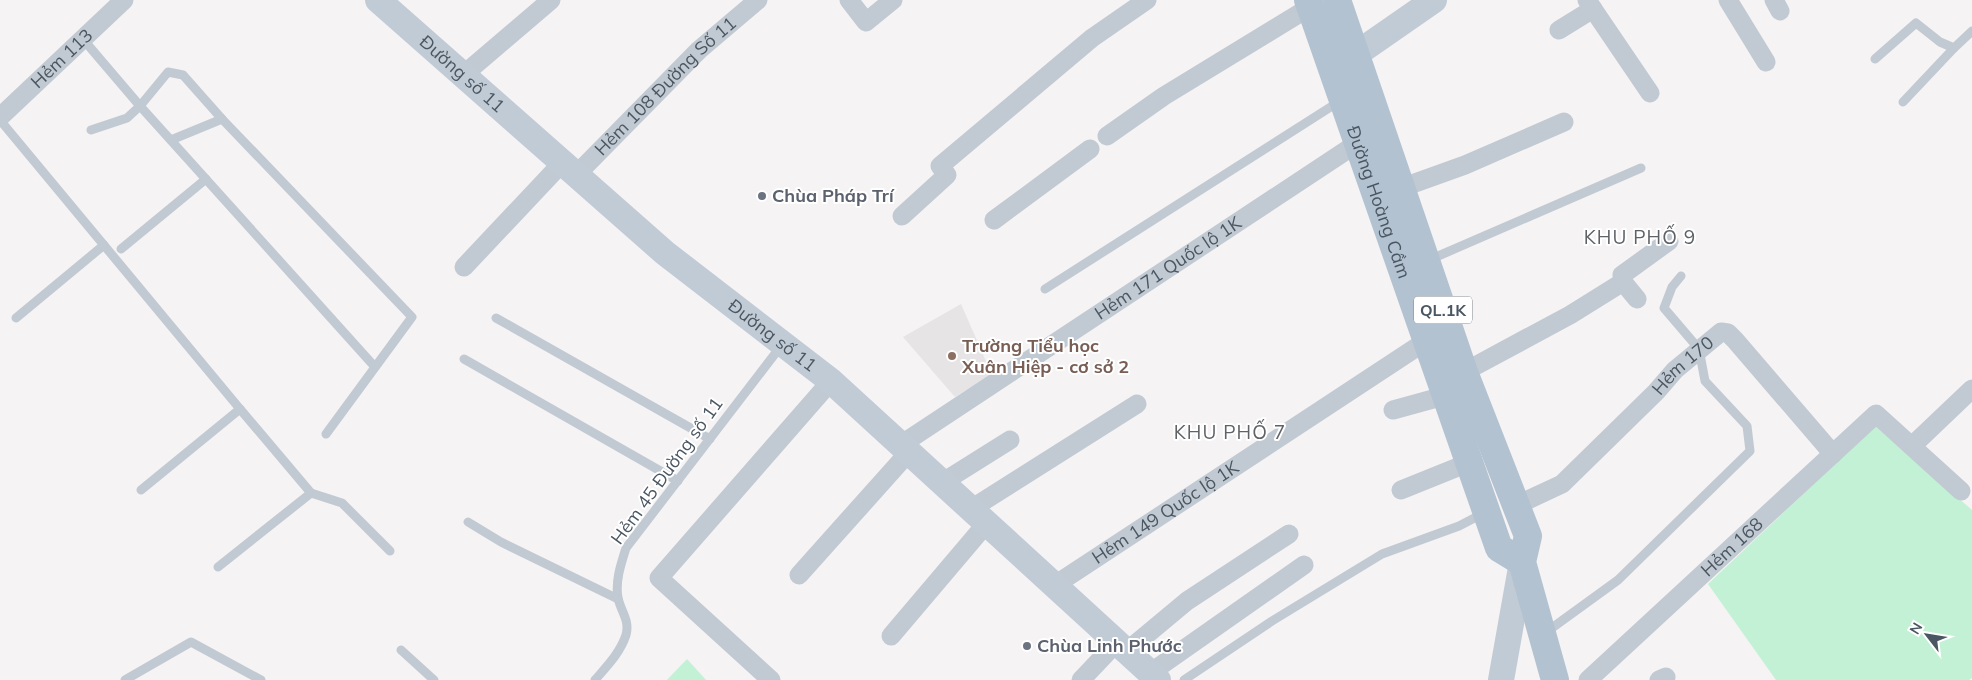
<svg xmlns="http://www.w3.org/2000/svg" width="1972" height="680" font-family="Mulish,sans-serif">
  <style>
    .education { fill: #e6e4e5 }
    .green { fill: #c3f1d5 }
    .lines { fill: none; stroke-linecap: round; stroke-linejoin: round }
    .lane { stroke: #c1cad2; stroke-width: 9 }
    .street { stroke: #c1cad2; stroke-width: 19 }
    .secondary { stroke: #c1cbd6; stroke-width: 26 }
    .primary { stroke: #b3c2d1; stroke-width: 28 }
    .worship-dot { fill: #6b7280; stroke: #fff; stroke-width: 2 }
    .education-dot { fill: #8d6e63; stroke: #fff; stroke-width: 2 }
    .labels { text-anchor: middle; stroke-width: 4; stroke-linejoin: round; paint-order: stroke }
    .shield { fill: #fff; stroke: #808990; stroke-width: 1 }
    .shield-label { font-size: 16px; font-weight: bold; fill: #4a5661 }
    .street-label { font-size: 18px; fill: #4a5661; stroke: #fff }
    .worship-label { font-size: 18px; font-weight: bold; fill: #5b616d; stroke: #fff; text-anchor: start }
    .education-label { font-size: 18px; font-weight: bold; fill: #785e54; stroke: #fff; text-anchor: start }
    .neighbourhood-label { font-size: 19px; letter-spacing: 1px; fill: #5f6368; stroke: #fff }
  </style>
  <rect width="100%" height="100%" fill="#f5f3f3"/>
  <!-- education -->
  <polygon class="education" points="961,304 992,375 955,397 903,337"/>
  <!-- green -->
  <g class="green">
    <polygon points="1875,426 1972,510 1972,678 1969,680 1776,680 1708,584"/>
    <polygon points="687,659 706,680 667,680"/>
  </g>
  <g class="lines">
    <!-- lane -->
    <g class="lane">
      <polyline points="82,38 140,106 168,72 183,75 222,119"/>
      <polyline points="1875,59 1916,23 1940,42 1954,48 1972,31"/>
      <polyline points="1903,102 1954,48"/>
      <polyline points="0,120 240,409 141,490"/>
      <polyline points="91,130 127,118 140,106 375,367"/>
      <polyline points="171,140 222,119 412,317 326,434"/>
      <polyline points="121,249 206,179"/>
      <polyline points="1429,260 1641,168"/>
      <polyline points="1045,289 1340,101"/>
      <polyline points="16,318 104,245"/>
      <polyline points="496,318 710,439"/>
      <polyline points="464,359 678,481"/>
      <polyline points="311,493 342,503 390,551"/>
      <polyline points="468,522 501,542 618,599"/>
      <polyline points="218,567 311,493 240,409"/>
      <polyline points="1545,633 1618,580 1750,451 1747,426 1705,381 1699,349 1664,308 1672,287 1681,276"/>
      <polyline points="401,650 434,680"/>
      <polyline points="125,680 191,642 261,680"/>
      <path d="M 595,680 C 607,666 620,653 626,635 C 630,620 621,612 618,598 C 615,581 621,564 626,548 L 781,346"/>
      <polyline points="1184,680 1272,621 1382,554 1459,526 1484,513"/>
    </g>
    <!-- street -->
    <g class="street">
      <polyline points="849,0 866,22 893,0"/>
      <polyline points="1728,0 1766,62"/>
      <polyline points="1774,0 1780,11"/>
      <polyline points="1593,9 1650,93"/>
      <polyline points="1559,30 1593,9 1587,0"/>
      <polyline points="462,76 551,0"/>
      <path id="s1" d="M 0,117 L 124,0"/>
      <polyline points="1107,136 1164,96 1310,7"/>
      <path id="s2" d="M 576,175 L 699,50 L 758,0"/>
      <polyline points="1401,188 1465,165 1564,122"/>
      <polyline points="902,216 947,175 940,166 1092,38 1147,0"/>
      <polyline points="994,220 1090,149"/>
      <polyline points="464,267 562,163"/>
      <polyline points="1623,282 1622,275 1669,241"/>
      <polyline points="1464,372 1570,315 1623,282 1637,299"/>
      <polyline points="1393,410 1444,396"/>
      <path id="s3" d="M 902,444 L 1359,142"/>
      <polyline points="1912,446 1972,389"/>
      <polyline points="943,482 1010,440"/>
      <polyline points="1401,490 1468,463"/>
      <path id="s4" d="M 1517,505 L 1562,484 L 1656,392 L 1675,370 L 1721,332 L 1728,333 L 1735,340 L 1833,454"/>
      <polyline points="971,509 1137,404"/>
      <polyline points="799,575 909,452"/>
      <path id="s5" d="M 1055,585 L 1426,341"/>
      <polyline points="891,636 986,524"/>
      <polyline points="1127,651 1187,601 1289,534"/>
      <polyline points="1150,673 1304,565"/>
      <polyline points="771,680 659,578 831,381"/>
      <polyline points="1081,680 1117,642"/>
      <path id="s6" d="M 1588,680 L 1876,414 L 1961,491"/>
      <polyline points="1659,680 1666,677"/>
    </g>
    <!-- secondary -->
    <g class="secondary">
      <path id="s7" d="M 378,0 L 665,253 L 831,381 L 1158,680"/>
      <polyline points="1339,66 1434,0"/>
      <polyline points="1501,680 1522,562"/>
    </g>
    <!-- primary -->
    <g class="primary">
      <path id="s8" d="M 1308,0 L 1499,548 L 1522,562"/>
      <polyline points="1337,0 1464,372 1528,536 1522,562 1555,680"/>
    </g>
  </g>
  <!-- markers -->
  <g class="worship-dot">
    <circle cx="762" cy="196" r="5"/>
    <circle cx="1027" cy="646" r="5"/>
  </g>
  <circle class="education-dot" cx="952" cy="356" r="5"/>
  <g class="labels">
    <!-- shield labels -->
    <rect class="shield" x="1414" y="296.5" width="58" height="27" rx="4"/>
    <g class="shield-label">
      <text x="1443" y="316">QL.1K</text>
    </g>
    <!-- street labels -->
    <g class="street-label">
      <text dy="6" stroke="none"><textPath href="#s1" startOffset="85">Hẻm 113</textPath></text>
      <text dy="6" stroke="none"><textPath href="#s7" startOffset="112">Đường số 11</textPath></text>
      <text dy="6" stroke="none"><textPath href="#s2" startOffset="126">Hẻm 108 Đường Số 11</textPath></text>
      <text dy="6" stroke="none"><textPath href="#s8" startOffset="214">Đường Hoàng Cầm</textPath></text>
      <text dy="6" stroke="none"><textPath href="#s3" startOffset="319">Hẻm 171 Quốc lộ 1K</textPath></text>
      <text dy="6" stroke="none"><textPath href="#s7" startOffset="518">Đường số 11</textPath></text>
      <text dy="6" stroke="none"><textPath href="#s4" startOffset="219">Hẻm 170</textPath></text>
      <text transform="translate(667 471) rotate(-54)" y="6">Hẻm 45 Đường số 11</text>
      <text dy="6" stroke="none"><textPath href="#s5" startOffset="132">Hẻm 149 Quốc lộ 1K</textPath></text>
      <text dy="6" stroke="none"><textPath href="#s6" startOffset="196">Hẻm 168</textPath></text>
    </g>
    <!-- worship labels -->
    <g class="worship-label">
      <text x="772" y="202">Chùa Pháp Trí</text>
      <text x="1037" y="652">Chùa Linh Phước</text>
    </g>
    <!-- education labels -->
    <g class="education-label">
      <text x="962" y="352">Trường Tiểu học<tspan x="962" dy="21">Xuân Hiệp - cơ sở 2</tspan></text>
    </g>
    <!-- neighbourhood labels -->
    <g class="neighbourhood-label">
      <text x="1640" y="244">KHU PHỐ 9</text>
      <text x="1230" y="439">KHU PHỐ 7</text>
    </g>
  </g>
  <!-- north arrow -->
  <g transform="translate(1927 635) rotate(301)" stroke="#ffffff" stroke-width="4" paint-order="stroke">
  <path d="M0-4L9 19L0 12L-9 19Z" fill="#4a5661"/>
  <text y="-8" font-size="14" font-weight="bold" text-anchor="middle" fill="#4a5661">N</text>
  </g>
</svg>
